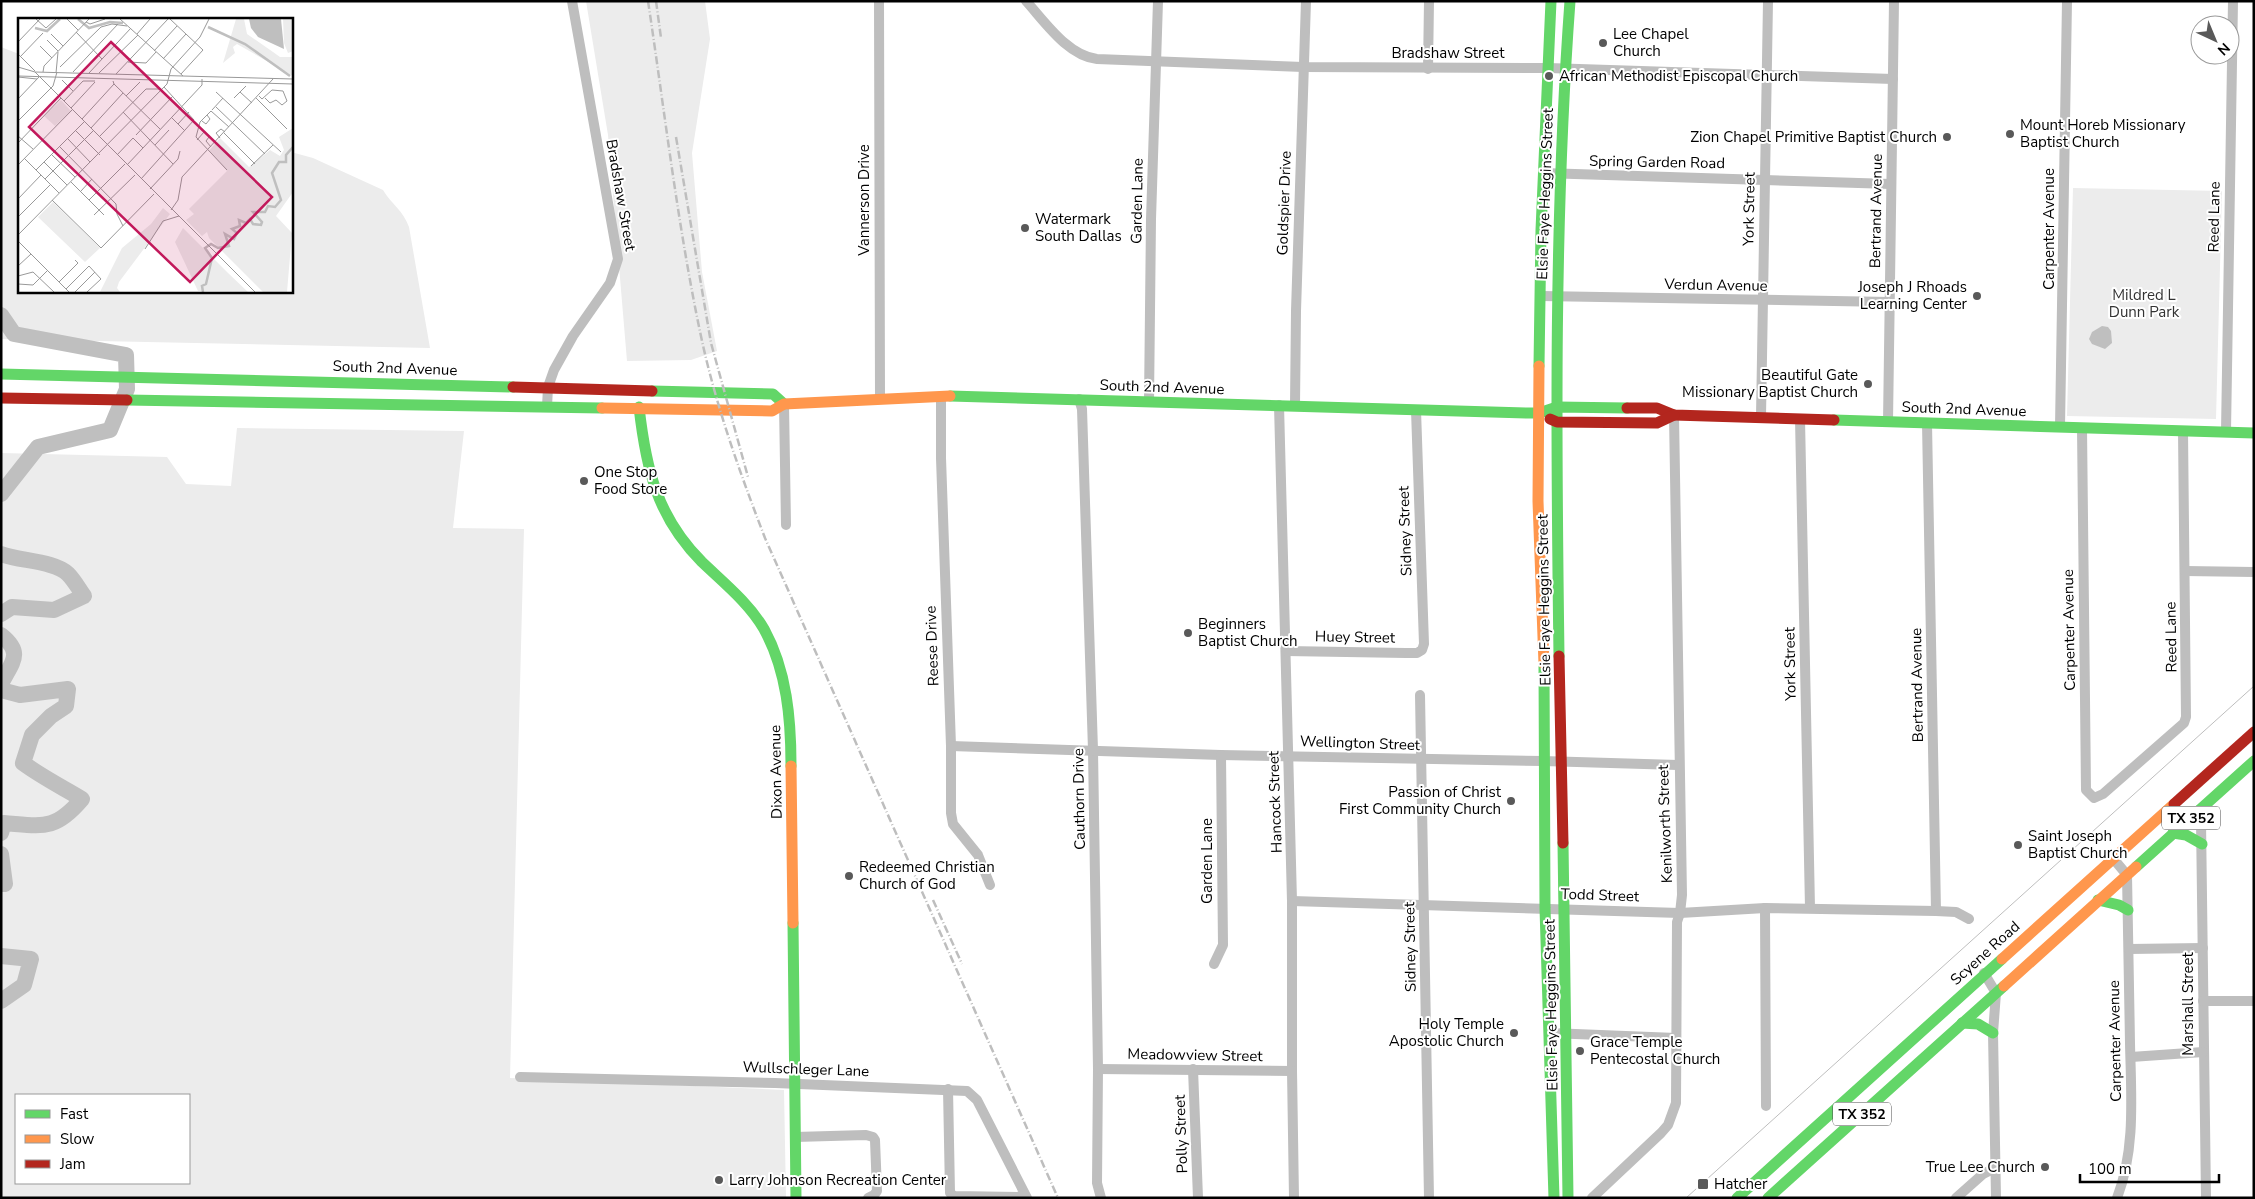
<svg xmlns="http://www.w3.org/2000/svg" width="2255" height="1199" font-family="'Nunito Sans',sans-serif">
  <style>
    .green { fill: #ececec; fill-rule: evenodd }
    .water { fill: #bfbfbf }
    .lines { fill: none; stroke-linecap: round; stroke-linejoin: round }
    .river { stroke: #bfbfbf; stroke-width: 16 }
    .street { stroke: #bebebe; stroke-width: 10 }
    .fast { stroke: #63d668; stroke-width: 11 }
    .slow { stroke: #ff974d; stroke-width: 11 }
    .jam { stroke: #b3261e; stroke-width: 11 }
    .tram { stroke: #bebebe; stroke-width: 1 }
    .rail { stroke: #bebebe; stroke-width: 2.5; stroke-dasharray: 8 2.5 1 2.5; stroke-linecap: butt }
    .poi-dot { fill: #595959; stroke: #fff; stroke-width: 2 }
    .labels { text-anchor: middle; stroke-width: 4; stroke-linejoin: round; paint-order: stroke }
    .shield { fill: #fff; stroke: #4c4c4c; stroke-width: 1 }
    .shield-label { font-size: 14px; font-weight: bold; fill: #000 }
    .poi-label { font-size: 15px; fill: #000; stroke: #fff; text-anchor: start }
    .street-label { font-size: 15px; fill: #000; stroke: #fff }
    .park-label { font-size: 15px; fill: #333; stroke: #fff }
    .inset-river { fill: none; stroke: #bfbfbf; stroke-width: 2.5 }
    .inset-road { fill: none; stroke: #999; stroke-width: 1 }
    .view { fill: #c2185b; fill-opacity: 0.15; stroke: #c2185b; stroke-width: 2.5 }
    .inset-edge { fill: none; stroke: #000; stroke-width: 2.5 }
  </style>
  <rect width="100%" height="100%" fill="#fff"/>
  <!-- green -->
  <g class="green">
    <polygon points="586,1 705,1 710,39 692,153 702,272 717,351 691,360 627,361 608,135"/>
    <path d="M 1,47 L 19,54 L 19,291 L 291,291 L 291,152 L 313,158 L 383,190 C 392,205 403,210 409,227 L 430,348 L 1,339 Z"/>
    <polygon points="2073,188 2222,191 2216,419 2067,416"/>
    <path d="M 237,428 L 464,431 L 453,528 L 524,529 L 510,1078 L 784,1090 L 786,1198 L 1,1198 L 1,453 L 167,457 L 186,484 L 231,486 ZM 16,1095 L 189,1095 L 189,1183 L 16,1183 Z"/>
  </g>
  <!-- water -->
  <polygon class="water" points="2102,326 2108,327 2111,331 2112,343 2105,349 2092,344 2089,339 2092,332"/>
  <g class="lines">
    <!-- river -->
    <g class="river">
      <polyline points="1,315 14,334 126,355 127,389 110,430 38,447 1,494"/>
      <path d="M 1,554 C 19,561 55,561 68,574 C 74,580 79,589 84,596 L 54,610 L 12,607 L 1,614"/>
      <path d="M 1,635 C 24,653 12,662 1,684"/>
      <path d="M 1,690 L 20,695 L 68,689 L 66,706 L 51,716 L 32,735 L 23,763 C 42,777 62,787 82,799 C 55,831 43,826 4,823 L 1,833"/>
      <polyline points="1,854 5,884 1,884"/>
      <polyline points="1,956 31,959 24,985 1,1001"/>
    </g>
    <!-- street -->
    <g class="street">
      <polyline points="879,1 880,398"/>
      <path d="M 1026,1 C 1045,22 1068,56 1097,59 L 1303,67 L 1548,68 L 1893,79"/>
      <polyline points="1428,69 1429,1"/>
      <polyline points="1543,173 1891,184"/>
      <polyline points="1541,296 1890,302"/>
      <polyline points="941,396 941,458 951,746 951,813 953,824 978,855 990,885"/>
      <polyline points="1079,399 1082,409 1093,750 1098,1069 1097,1183 1101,1198"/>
      <polyline points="1149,402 1151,219 1158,1"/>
      <polyline points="784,404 786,525"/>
      <polyline points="1279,405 1292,901 1292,1071 1294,1198"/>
      <polyline points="1295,405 1296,311 1306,1"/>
      <polyline points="547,407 548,387 554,370 573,336 610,283 618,259 572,1"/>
      <polyline points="1761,417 1768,1"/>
      <polyline points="1800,419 1810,908"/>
      <polyline points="1888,422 1894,1"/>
      <polyline points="1927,423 1936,911 1956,912 1969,919"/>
      <polyline points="2060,427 2067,1"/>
      <polyline points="2082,428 2086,790 2094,798 2103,794 2184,723 2186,717 2183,431"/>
      <polyline points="2226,432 2233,1"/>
      <polyline points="2185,571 2254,572"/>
      <polyline points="1286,651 1406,653 1417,653 1422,650 1424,644 1416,410"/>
      <polyline points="1420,695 1429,1198"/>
      <polyline points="951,746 1221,755 1543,761 1678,765"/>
      <polyline points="2199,810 2201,821 2206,1198"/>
      <path d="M 2112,857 L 2127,875 C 2128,931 2129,987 2130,1043 C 2131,1094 2136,1149 2117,1198"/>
      <polyline points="1292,901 1680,913 1765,908 1936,911"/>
      <polyline points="1765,908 1766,1106"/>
      <polyline points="2129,949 2203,948"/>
      <polyline points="1214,964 1223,945 1221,755"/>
      <polyline points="1984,973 1996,993 1993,1033 1996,1198"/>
      <polyline points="2203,1001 2254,1001"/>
      <polyline points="1550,1033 1676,1038"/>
      <polyline points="2131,1057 2203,1052"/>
      <polyline points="1098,1069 1292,1071"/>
      <polyline points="1193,1069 1198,1198"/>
      <polyline points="520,1077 775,1083 967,1091 977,1100 1027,1198"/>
      <polyline points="948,1089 950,1193 954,1196 1026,1197"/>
      <polyline points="795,1137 866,1135 873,1137 875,1140 877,1191 874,1195 868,1198"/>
      <polyline points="1592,1198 1661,1133 1668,1125 1676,1103 1677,922 1680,913 1682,895 1674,415"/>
      <polyline points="1956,1198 1983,1174 1995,1168"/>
    </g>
    <!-- fast -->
    <g class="fast">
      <polyline points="1539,366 1541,230 1551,1"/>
      <polyline points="1,374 513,387"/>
      <polyline points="652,391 773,394 784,404"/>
      <polyline points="950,396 1528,413 1539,413 1557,407 1627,408"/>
      <polyline points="127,400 602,408"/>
      <path d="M 639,407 C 646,469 657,517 702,562 C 724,583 749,603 764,629 C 787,671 791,719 791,766"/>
      <polyline points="1834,420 2254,433"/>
      <path d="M 1559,656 C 1556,437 1554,219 1570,1"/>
      <polyline points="1544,664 1545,908 1554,1198"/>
      <polyline points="2173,833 2186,835 2202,844"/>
      <polyline points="1563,843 1568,1198"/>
      <polyline points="2136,867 2254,761"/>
      <polyline points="2098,900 2119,905 2128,910"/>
      <polyline points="793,923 796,1198"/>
      <polyline points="1962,1023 1978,1024 1993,1033"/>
      <polyline points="1737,1198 2002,959"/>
      <polyline points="1768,1198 2004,986"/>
    </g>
    <!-- slow -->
    <g class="slow">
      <polyline points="1539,366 1538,501 1544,664"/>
      <polyline points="602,408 772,411 784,404 950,396"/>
      <polyline points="791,766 793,923"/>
      <polyline points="2002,959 2174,804"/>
      <polyline points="2004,986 2136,867"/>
    </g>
    <!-- jam -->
    <g class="jam">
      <polyline points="513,387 652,391"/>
      <polyline points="1,398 127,400"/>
      <polyline points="1627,408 1657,408 1674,415 1834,420"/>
      <polyline points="1550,419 1557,422 1657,423 1674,415"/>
      <polyline points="1559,656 1563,843"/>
      <polyline points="2174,804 2254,732"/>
    </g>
    <!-- tram -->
    <polyline class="tram" points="1686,1198 2254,686"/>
    <!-- rail -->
    <g class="rail">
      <path d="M 648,1 C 665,114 678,229 702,341 C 717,409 740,473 765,538 L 1058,1198"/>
      <polyline points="656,1 661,38"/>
      <polyline points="676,137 711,343 748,477"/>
      <polyline points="933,900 962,964"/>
    </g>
  </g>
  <!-- markers -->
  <g class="poi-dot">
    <circle cx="1603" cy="43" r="5"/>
    <circle cx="1549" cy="76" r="5"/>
    <circle cx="2010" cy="134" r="5"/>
    <circle cx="1947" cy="137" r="5"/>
    <circle cx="1025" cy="228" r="5"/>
    <circle cx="1977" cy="296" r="5"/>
    <circle cx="1868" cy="384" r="5"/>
    <circle cx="584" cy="481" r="5"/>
    <circle cx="1188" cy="633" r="5"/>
    <circle cx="1511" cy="801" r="5"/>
    <circle cx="2018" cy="845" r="5"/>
    <circle cx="849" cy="876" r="5"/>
    <circle cx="1514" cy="1033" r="5"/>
    <circle cx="1580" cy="1051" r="5"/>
    <circle cx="2045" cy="1167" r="5"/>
    <circle cx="719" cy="1180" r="5"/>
    <rect x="1697" y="1178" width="12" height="12" rx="2.5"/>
  </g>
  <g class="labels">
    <!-- shield labels -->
    <g class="shield">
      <rect x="2162" y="806.5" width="58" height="23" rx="4"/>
      <rect x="1833" y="1102.5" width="58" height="23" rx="4"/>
    </g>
    <g class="shield-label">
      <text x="2191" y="823">TX 352</text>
      <text x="1862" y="1119">TX 352</text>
    </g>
    <!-- poi labels -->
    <g class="poi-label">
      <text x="1613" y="39">Lee Chapel<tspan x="1613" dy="17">Church</tspan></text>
      <text x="1559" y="81">African Methodist Episcopal Church</text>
      <text x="2020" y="130">Mount Horeb Missionary<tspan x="2020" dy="17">Baptist Church</tspan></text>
      <text x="1937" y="142" text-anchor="end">Zion Chapel Primitive Baptist Church</text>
      <text x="1035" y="224">Watermark<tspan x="1035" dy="17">South Dallas</tspan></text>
      <text x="1967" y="292" text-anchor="end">Joseph J Rhoads<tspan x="1967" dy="17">Learning Center</tspan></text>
      <text x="1858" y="380" text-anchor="end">Beautiful Gate<tspan x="1858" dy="17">Missionary Baptist Church</tspan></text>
      <text x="594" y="477">One Stop<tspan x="594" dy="17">Food Store</tspan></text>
      <text x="1198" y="629">Beginners<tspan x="1198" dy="17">Baptist Church</tspan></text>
      <text x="1501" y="797" text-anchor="end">Passion of Christ<tspan x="1501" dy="17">First Community Church</tspan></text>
      <text x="2028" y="841">Saint Joseph<tspan x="2028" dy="17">Baptist Church</tspan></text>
      <text x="859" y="872">Redeemed Christian<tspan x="859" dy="17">Church of God</tspan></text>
      <text x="1504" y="1029" text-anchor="end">Holy Temple<tspan x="1504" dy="17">Apostolic Church</tspan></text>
      <text x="1590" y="1047">Grace Temple<tspan x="1590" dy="17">Pentecostal Church</tspan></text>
      <text x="2035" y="1172" text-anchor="end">True Lee Church</text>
      <text x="729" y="1185">Larry Johnson Recreation Center</text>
      <text x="1714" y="1189">Hatcher</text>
    </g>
    <!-- street labels -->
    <g class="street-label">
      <text x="1448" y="58">Bradshaw Street</text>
      <text transform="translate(1657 162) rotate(1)" y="5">Spring Garden Road</text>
      <text transform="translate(1545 194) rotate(-88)" y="5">Elsie Faye Heggins Street</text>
      <text transform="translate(621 195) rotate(80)" y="5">Bradshaw Street</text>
      <text transform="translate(864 200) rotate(-90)" y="5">Vannerson Drive</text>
      <text transform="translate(1137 201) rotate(-89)" y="5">Garden Lane</text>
      <text transform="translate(1284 203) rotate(-88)" y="5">Goldspier Drive</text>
      <text transform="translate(1749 209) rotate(-89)" y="5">York Street</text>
      <text transform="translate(1876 211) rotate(-89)" y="5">Bertrand Avenue</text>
      <text transform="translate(2214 217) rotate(-89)" y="5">Reed Lane</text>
      <text transform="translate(2049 229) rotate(-90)" y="5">Carpenter Avenue</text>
      <text transform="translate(1716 285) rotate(1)" y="5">Verdun Avenue</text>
      <text transform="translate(395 368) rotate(2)" y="5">South 2nd Avenue</text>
      <text transform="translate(1162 387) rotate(2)" y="5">South 2nd Avenue</text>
      <text transform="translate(1964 409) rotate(2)" y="5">South 2nd Avenue</text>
      <text transform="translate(1405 531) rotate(-92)" y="5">Sidney Street</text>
      <text transform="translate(1544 600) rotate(-91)" y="5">Elsie Faye Heggins Street</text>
      <text transform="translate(2069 630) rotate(-91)" y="5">Carpenter Avenue</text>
      <text transform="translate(1355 637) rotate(1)" y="5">Huey Street</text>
      <text transform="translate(2171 637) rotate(-91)" y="5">Reed Lane</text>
      <text transform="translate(932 646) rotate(-92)" y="5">Reese Drive</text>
      <text transform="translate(1790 664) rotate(-91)" y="5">York Street</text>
      <text transform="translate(1917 685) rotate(-91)" y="5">Bertrand Avenue</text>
      <text transform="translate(1360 743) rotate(2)" y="5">Wellington Street</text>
      <text transform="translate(776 772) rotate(-91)" y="5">Dixon Avenue</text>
      <text transform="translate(1079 799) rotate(-91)" y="5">Cauthorn Drive</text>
      <text transform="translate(1275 802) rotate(-92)" y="5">Hancock Street</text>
      <text transform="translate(1665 824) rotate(-92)" y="5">Kenilworth Street</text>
      <text transform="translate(1207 861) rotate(-90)" y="5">Garden Lane</text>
      <text transform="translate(1600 895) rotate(2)" y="5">Todd Street</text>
      <text transform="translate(1410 947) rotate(-91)" y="5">Sidney Street</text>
      <text transform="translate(1985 953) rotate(-42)" y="5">Scyene Road</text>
      <text transform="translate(2188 1004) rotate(-90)" y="5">Marshall Street</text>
      <text transform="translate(1551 1005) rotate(-91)" y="5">Elsie Faye Heggins Street</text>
      <text transform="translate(2115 1041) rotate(-91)" y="5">Carpenter Avenue</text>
      <text transform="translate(1195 1055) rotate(1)" y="5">Meadowview Street</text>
      <text transform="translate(806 1069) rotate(2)" y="5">Wullschleger Lane</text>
      <text transform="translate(1181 1134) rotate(-92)" y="5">Polly Street</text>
    </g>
    <!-- park labels -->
    <g class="park-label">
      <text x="2144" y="300">Mildred L<tspan x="2144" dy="17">Dunn Park</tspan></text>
    </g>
  </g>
  <!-- overview -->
  <g transform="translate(18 18)">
    <rect width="275" height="275" fill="#fff"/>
    <path d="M 218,1 L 226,1 L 229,16 L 255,34 L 262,39 L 275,39 L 275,58 L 219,26 L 215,29 L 217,35 L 205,45 ZM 265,1 L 275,1 L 275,33 L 270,35 L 266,25 ZM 43,82 L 53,93 L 37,108 L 26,98 ZM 275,110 L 275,174 L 258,198 L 274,215 L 269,274 L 245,274 L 191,220 L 189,214 L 184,218 L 168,202 L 176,196 L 171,191 L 209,153 L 191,133 L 202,120 L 231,149 L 252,132 L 262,138 L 266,132 L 261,119 ZM 35,184 L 82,230 L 67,244 L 20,199 ZM 145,190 L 152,196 L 101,264 L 99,270 L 102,274 L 82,274 L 104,230 L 133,206 ZM 165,210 L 209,254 L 230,274 L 180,273 L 157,224 Z" fill="#ececec"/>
    <path d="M 231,1 L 263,1 L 266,31 L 240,19 L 233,10 Z" fill="#bfbfbf"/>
    <path class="inset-river" d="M 60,1 L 71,10 L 92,4 L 105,5M 190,9 L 227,26 L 272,58M 17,10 L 29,13 L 42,1M 185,274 L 184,268 L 188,266 L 194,240 L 187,230 L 193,226 L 200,230 L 211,228 L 207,216 L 216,221 L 219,215 L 214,211 L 222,208 L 221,202 L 228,205 L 232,201 L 235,206 L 243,207 L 244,204 L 235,194 L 247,194 L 250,188 L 257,189 L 263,182 L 254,155 L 261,144 L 268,144 L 268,137 L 275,129"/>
    <path class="inset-road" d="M 18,1 L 28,10 L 38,1M 49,1 L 60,12M 102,1 L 165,58M 152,1 L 185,32 L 163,56M 68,4 L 72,6 L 87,1M 58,14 L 84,41M 33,16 L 45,28M 119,16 L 132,1M 29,22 L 40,33M 0,24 L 22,1M 22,28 L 34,40M 136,33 L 159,8M 0,36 L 17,53M 2,39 L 25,15M 145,41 L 168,16M 110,44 L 128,45 L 138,34M 0,49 L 17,54 L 275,61M 42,49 L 83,9 L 94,6 L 109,8M 17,54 L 237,274M 25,54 L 26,48 L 71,1M 55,54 L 100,6M 38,55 L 40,34M 71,55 L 113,10M 81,55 L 120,17M 98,56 L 150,1M 0,58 L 275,66M 0,59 L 19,61M 44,62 L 55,73M 96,66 L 142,111M 198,74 L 263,134M 222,74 L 234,85M 108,78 L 122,64M 241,78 L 244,81 L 254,72 L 265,73 L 269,83 L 264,87 L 258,82 L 252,85 L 247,80M 216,80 L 228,68M 238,80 L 269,111M 0,81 L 21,59M 46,83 L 65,63 L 77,63M 198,89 L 247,136M 53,90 L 77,64M 194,92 L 205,80M 105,94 L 155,146M 153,99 L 167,113M 64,101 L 96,66 L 95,63M 0,103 L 35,68 L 39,54M 184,103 L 188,106 L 192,101 L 189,97M 160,106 L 171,94M 73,110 L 105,75M 58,113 L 82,137M 206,115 L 237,146M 118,117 L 155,78M 0,118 L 15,131M 81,119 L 128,71 L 143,71M 202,120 L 198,115 L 203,111 L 207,114M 50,121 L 72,144M 179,122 L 186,114 L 181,109M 0,125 L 43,80M 137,127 L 151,112M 42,129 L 98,186 L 99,196 L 105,208M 193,129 L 188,123 L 191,119 L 198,124M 34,137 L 57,159M 99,137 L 115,120 L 125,130M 6,140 L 41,175M 26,144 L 49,167M 0,147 L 54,92M 109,147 L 184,67 L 184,61M 233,148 L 255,127M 18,152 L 66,104M 209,152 L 178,119 L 182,104 L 193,93 L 211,109M 27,161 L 75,113M 123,161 L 176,102 L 146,69M 53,164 L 86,197M 132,171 L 160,141 L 162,133M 63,173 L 74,161M 0,181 L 23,157M 34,182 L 83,230 L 136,176M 71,182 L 107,146M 153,192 L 160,182 L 164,159 L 255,61M 76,197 L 117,157M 0,199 L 33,166M 0,217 L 149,66 L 153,51 L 182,19 L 191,1M 0,223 L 51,274M 127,231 L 145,203 L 161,198M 0,248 L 13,236M 0,258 L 15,254 L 36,274M 41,264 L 60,245 L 57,242M 0,266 L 15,267M 15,267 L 30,252M 48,271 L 71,248 L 83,261 L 69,274M 57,274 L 77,254"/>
    <path class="view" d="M 93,24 L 254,179 L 172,264 L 11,109 Z"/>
    <rect width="275" height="275" class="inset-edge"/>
  </g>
  <!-- border -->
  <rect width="2255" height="1199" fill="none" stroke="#000000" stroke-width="5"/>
  <!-- legend -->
  <rect x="15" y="1094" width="175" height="90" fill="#ffffff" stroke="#999999"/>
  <rect x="25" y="1110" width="25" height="8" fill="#63d668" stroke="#999999"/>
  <text x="60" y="1119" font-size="15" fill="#000000">Fast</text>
  <rect x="25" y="1135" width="25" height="8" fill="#ff974d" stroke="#999999"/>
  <text x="60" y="1144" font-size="15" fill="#000000">Slow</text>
  <rect x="25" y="1160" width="25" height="8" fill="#b3261e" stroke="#999999"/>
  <text x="60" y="1169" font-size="15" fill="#000000">Jam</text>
  <!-- north arrow -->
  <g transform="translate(2215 40) rotate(136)"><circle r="24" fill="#ffffff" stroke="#999999"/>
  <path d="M0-4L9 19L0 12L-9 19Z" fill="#595959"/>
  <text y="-8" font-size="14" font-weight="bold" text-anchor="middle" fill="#000000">N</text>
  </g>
  <!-- scale -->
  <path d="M2080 1174v8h139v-8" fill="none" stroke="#000000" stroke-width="2.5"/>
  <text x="2088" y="1174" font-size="15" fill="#000000" stroke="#ffffff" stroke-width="4" paint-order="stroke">100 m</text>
</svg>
